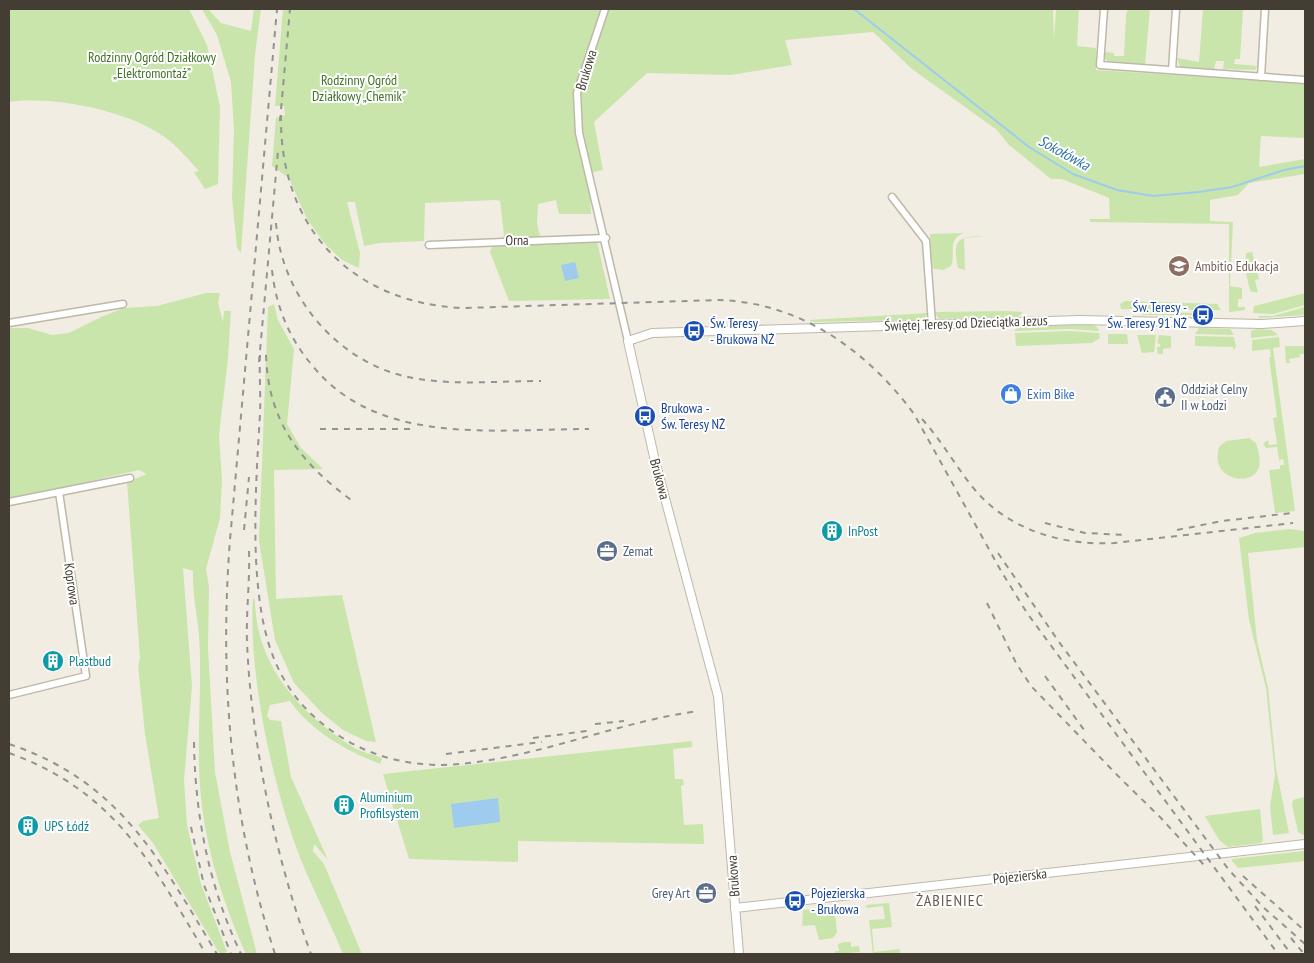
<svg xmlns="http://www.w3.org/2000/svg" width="1314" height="963" font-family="'PT Sans Narrow',sans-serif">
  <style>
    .green { fill: #c9e5ab }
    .water { fill: #9ecbee }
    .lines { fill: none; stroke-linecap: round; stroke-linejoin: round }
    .stream { stroke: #9ecbee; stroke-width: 2 }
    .minor-casing { stroke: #bfb8a9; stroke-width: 9 }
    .tertiary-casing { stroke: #bfb8a9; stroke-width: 10 }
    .minor { stroke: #fff; stroke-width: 6 }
    .tertiary { stroke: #fff; stroke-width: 8 }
    .rail { stroke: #939393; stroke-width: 2; stroke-dasharray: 6 6; stroke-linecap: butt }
    .labels { text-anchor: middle; stroke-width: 4; stroke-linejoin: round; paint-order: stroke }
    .park-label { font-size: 14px; fill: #427228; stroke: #fff }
    .street-label { font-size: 14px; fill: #433d33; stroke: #fff }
    .education-label { font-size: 14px; fill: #785e54; stroke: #fff; text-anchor: start }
    .transit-label { font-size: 14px; fill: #164399; stroke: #fff; text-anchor: start }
    .service-label { font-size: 14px; fill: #4e5e75; stroke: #fff; text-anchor: start }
    .shop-label { font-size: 14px; fill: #366cbe; stroke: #fff; text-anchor: start }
    .culture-label { font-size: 14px; fill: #0d838f; stroke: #fff; text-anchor: start }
    .water-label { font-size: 15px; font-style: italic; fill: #2f73ac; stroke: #fff }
    .quarter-label { font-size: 16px; letter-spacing: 1px; fill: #655b4b; stroke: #fff }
  </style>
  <rect width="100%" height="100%" fill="#f1ede3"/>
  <!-- green -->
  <g class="green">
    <path d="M 9,9 L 189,9 L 207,45 L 220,107 L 218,184 L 205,189 L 194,172 L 199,171 C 187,158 175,143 160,134 C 123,110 54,96 9,102 Z"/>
    <polygon points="202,9 208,9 221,23 251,31 254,9 261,9 255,55 241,253 237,248 232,198 234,130 231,82 217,35"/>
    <polygon points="283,9 1053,9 1054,40 1056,9 1079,9 1077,46 1096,48 1096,54 1053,51 1096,54 1096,70 1305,83 1305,138 1261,136 1259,167 1305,159 1305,174 1249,183 1238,195 1210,200 1210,221 1233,222 1230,286 1242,288 1242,299 1238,299 1238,307 1245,307 1245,310 1229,312 1229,224 1090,222 1090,219 1110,219 1109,198 1062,179 1051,179 1008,144 997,130 912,69 873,32 785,40 792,65 731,75 647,73 594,122 603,170 589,173 591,214 559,214 556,200 538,204 537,224 542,243 597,241 610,299 509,301 490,252 493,245 500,244 504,235 500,201 496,200 425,203 424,241 380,243 364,246 355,202 347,202 360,253 359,268 342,260 325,244 307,219 289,178 272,166 276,118 285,115 284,106 275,106"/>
    <polygon points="1128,9 1150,9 1145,64 1109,62 1105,59 1104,52 1114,53 1114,56 1124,56 1126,15"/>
    <polygon points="1203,9 1243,9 1240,59 1235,59 1234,64 1257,66 1255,70 1223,69 1224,61 1216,61 1214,69 1180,67 1177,58 1199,62"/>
    <path d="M 964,233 C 947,239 956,253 951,266 L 943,270 L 934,269 L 931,265 L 930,234 Z"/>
    <path d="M 989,236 L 964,238 L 965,270 L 958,268 C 951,235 961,237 989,236 Z"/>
    <polygon points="1252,252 1259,279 1255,280 1258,293 1250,291 1245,268 1246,253"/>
    <path d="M 206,293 L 220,293 L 218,303 L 223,322 L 224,311 L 231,311 L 228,358 L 219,435 L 222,480 L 220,518 L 206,569 L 209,587 L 208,648 L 215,772 L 230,852 L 257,954 L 246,954 C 219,894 200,831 199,764 C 198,721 202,678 199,635 C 197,613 192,593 193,571 L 183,568 L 192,686 L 184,780 L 187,825 L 201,884 L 227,952 L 220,954 L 153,843 L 138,825 L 143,821 L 159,818 L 145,734 L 138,666 L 140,658 L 127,482 L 147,474 L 139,470 L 9,500 L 9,328 L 28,328 L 52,335 L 69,333 L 101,317 L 124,308 L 157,306 Z"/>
    <polygon points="1305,293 1305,305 1273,314 1253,313 1254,306"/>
    <polygon points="1125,301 1217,304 1221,310 1121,309 1120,304"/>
    <polygon points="274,304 278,320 294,349 287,424 301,448 323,469 274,470 276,599 342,595 376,742 366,741 343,730 322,713 294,683 275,640 259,541 268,307"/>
    <polygon points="1305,307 1305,315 1259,318 1259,316 1273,316"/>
    <polygon points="1006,311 1023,312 1018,317 939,319 934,312"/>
    <polygon points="1142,311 1193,313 1193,315 1142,315"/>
    <polygon points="928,313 925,318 918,320 813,322 809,320"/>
    <polygon points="1092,324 1097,327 1099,331 1068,329 1014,331 1019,327"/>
    <polygon points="1199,328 1230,329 1234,335 1195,334"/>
    <polygon points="1257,329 1272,330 1278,335 1251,338 1251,331"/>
    <polygon points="1068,331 1099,333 1100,338 1092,343 1016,346 1015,333"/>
    <polygon points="1108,334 1127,334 1128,344 1108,344"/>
    <polygon points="1137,335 1156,335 1154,352 1142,353"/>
    <polygon points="1159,335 1171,336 1171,348 1163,349 1163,354 1158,354 1157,347 1160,347 1160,344 1157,343"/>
    <polygon points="1195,336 1234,337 1236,347 1233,350 1233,347 1195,346"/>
    <polygon points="1279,337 1280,347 1273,348 1295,511 1275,513 1269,470 1280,469 1280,465 1284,465 1283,459 1279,460 1277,447 1266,448 1263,444 1268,440 1269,445 1277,444 1273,418 1277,417 1269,357 1271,357 1270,349 1252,351 1252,340"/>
    <polygon points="1285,346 1305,346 1305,354 1300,354 1300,357 1289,359 1290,363 1286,363"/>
    <path d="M 1249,438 L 1256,443 C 1258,450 1261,460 1259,467 C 1253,488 1209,481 1219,447 L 1226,441 Z"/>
    <polygon points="1289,529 1305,531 1305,547 1248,553 1257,641 1268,687 1276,768 1289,833 1273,835 1270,806 1275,775 1266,688 1249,620 1239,538 1255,533"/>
    <path d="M 253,598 L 255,600 C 256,666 300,713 353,747 C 361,752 372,754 382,758 L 380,764 C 345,750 312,732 290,701 L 270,705 L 267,716 L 270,720 L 281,721 L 291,777 L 328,860 L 314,844 L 313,851 L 324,864 L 362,954 L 343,954 C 330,922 314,892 301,860 C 273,788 248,675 253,598 Z"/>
    <polygon points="692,741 692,747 673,749 675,779 683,779 684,785 681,786 684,825 703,824 704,844 518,841 518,862 409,859 383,774"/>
    <polygon points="1304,797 1305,802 1305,836 1298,832 1292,805 1293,800"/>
    <polygon points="1260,809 1263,841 1261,843 1228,847 1219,840 1205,816"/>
    <polygon points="1305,851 1305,861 1238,868 1232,861 1232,859"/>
    <polygon points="889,903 892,927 872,929 874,952 900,949 900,954 873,954 869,920 885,919 883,906 867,908 866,905"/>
    <polygon points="856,905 854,910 835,913 837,932 833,938 819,940 815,925 802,926 803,910"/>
    <polygon points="844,942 851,942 851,947 859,946 860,952 835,954 835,951 839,951 838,944"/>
  </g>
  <!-- water -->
  <g class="water">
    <polygon points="575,262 579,278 565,281 561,265"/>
    <polygon points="498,798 500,822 454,828 451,804"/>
  </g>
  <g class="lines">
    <!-- stream -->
    <polyline class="stream" points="854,9 1029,147 1073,174 1117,190 1153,196 1199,192 1232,187 1284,170 1305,166"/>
    <!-- minor casing -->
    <g class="minor-casing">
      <g id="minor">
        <polyline points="605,9 577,93 579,133 628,341"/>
        <polyline points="1104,9 1100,65 1305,80"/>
        <polyline points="1172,70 1176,9"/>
        <polyline points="1261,77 1265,9"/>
        <polyline points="892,197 926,241 932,324"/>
        <polyline points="429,245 606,238"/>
        <polyline points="9,323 123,304"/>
        <polyline points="9,502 130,478"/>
        <polyline points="9,695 86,676 59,492"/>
      </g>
    </g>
    <!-- tertiary casing -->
    <g class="tertiary-casing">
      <g id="tertiary">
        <polyline points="735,908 1305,844"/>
        <polyline points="739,954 718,696 655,461 628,341 652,333 1080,320 1262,324 1305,321"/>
      </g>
    </g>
    <!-- minor -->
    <use href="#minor" class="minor"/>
    <!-- tertiary -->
    <use href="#tertiary" class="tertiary"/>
    <!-- rail -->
    <g class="rail">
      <path d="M 281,115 C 279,227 352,304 464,308 L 718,300 C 799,302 867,350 914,414 L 1001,571 L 1027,613 L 1278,954"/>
      <polyline points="280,121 290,9"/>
      <path d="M 276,223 C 281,295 337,362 408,377 C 450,386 497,381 541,381"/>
      <path d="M 272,270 C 276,306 288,336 311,364 C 377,447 494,429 589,429"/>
      <path d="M 260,355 C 259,375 261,395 260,414 C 257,463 254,510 256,559 C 260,634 273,694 341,737 C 371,756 406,765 442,765 C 529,762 611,723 698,711"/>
      <path d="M 266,355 C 268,422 301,464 354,502"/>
      <polyline points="259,362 278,151"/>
      <path d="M 922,419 C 942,441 956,467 975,490 C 1009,530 1063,546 1114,543 L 1293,523"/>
      <polyline points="320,429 415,429"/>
      <polyline points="1045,523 1085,533 1126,535"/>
      <polyline points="244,530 249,477"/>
      <polyline points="1177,530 1222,521 1292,513"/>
      <path d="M 249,551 C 250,581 246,612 247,642 C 251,742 276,861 311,954"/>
      <polyline points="998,553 1059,642 1229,870 1263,907 1305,944"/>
      <polyline points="987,603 1016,663 1031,686 1122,780 1160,817 1204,865"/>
      <polyline points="1045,676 1087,734"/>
      <polyline points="595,724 624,721"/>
      <polyline points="533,738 587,731"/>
      <path d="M 194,742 C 195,816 209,887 241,954"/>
      <path d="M 9,744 C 120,781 160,860 217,954"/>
      <path d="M 9,753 C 115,791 152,864 206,954"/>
      <polyline points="446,754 542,742"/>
      <polyline points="191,827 204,885 231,954"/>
      <polyline points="1243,876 1305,931"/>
      <polyline points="1255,906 1291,954"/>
      <polyline points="1291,938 1304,954"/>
      <path d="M 275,954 C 231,819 219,681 230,540 L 277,9"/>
    </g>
  </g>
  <!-- icons -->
  <defs>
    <g id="school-disc" transform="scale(1.125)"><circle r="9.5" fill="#8d6e63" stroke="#fff"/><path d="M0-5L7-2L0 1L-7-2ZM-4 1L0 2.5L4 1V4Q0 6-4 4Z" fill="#fff"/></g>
    <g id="bus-disc" transform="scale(1.125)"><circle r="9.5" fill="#1a4fb4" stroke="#fff"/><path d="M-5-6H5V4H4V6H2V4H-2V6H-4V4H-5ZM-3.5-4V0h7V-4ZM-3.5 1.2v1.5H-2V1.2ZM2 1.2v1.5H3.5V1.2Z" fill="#fff"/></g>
    <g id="shop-disc" transform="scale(1.125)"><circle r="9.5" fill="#3f7fe0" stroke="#fff"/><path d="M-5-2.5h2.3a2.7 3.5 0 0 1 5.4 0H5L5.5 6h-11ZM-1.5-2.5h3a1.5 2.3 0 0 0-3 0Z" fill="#fff"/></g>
    <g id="civic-disc" transform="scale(1.125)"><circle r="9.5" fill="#5c6f8a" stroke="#fff"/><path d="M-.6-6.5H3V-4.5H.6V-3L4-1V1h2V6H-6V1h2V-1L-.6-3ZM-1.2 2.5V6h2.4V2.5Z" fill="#fff"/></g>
    <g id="building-disc" transform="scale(1.125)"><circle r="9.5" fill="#0f9aa8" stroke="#fff"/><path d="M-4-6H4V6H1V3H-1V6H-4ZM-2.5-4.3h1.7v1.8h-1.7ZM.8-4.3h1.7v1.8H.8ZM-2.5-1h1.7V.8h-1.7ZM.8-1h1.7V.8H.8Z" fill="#fff"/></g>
    <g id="office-disc" transform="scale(1.125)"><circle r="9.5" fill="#5c6f8a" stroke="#fff"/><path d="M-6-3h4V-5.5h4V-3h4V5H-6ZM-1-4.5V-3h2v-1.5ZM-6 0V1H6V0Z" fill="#fff"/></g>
  </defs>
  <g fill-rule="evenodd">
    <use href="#school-disc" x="1179" y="266"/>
    <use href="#bus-disc" x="1203" y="315"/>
    <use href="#bus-disc" x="694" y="331"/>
    <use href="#shop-disc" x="1011" y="394"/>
    <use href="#civic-disc" x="1165" y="397"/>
    <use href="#bus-disc" x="645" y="416"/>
    <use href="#building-disc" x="832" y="531"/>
    <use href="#office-disc" x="607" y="551"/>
    <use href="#building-disc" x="53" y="661"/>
    <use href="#building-disc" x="344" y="805"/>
    <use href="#building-disc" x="28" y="826"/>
    <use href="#office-disc" x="706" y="893"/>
    <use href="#bus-disc" x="795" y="901"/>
  </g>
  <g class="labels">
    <!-- park labels -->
    <g class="park-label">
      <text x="152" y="62">Rodzinny Ogród Działkowy<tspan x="152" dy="16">„Elektromontaż”</tspan></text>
      <text x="359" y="85">Rodzinny Ogród<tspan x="359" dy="16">Działkowy „Chemik”</tspan></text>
    </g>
    <!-- street labels -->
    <g class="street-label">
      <text transform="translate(586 70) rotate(-73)" y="5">Brukowa</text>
      <text transform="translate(517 240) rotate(-1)" y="5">Orna</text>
      <text transform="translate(966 323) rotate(-2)" y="5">Świętej Teresy od Dzieciątka Jezus</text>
      <text transform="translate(660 479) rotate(75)" y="5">Brukowa</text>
      <text transform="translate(72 584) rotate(82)" y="5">Koprowa</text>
      <text transform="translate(733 876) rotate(-94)" y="5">Brukowa</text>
      <text transform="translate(1020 876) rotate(-6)" y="5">Pojezierska</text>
    </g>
    <!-- education labels -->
    <g class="education-label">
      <text x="1195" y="271">Ambitio Edukacja</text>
    </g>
    <!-- transit labels -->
    <g class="transit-label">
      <text x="1187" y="312" text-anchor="end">Św. Teresy -<tspan x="1187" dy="16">Św. Teresy 91 NŻ</tspan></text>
      <text x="710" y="328">Św. Teresy<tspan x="710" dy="16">- Brukowa NŻ</tspan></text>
      <text x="661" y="413">Brukowa -<tspan x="661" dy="16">Św. Teresy NŻ</tspan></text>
      <text x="811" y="898">Pojezierska<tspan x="811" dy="16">- Brukowa</tspan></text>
    </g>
    <!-- service labels -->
    <g class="service-label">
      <text x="1181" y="394">Oddział Celny<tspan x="1181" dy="16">II w Łodzi</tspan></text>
      <text x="623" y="556">Zemat</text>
      <text x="690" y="898" text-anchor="end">Grey Art</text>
    </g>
    <!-- shop labels -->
    <g class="shop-label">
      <text x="1027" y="399">Exim Bike</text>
    </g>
    <!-- culture labels -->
    <g class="culture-label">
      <text x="848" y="536">InPost</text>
      <text x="69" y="666">Plastbud</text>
      <text x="360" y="802">Aluminium<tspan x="360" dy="16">Profilsystem</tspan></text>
      <text x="44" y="831">UPS Łódź</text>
    </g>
    <!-- water labels -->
    <g class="water-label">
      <text transform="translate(1064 153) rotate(29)" y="5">Sokołówka</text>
    </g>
    <!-- quarter labels -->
    <g class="quarter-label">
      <text x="950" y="906">ŻABIENIEC</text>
    </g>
  </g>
  <!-- border -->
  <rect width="1314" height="963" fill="none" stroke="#433d33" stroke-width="20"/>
</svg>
